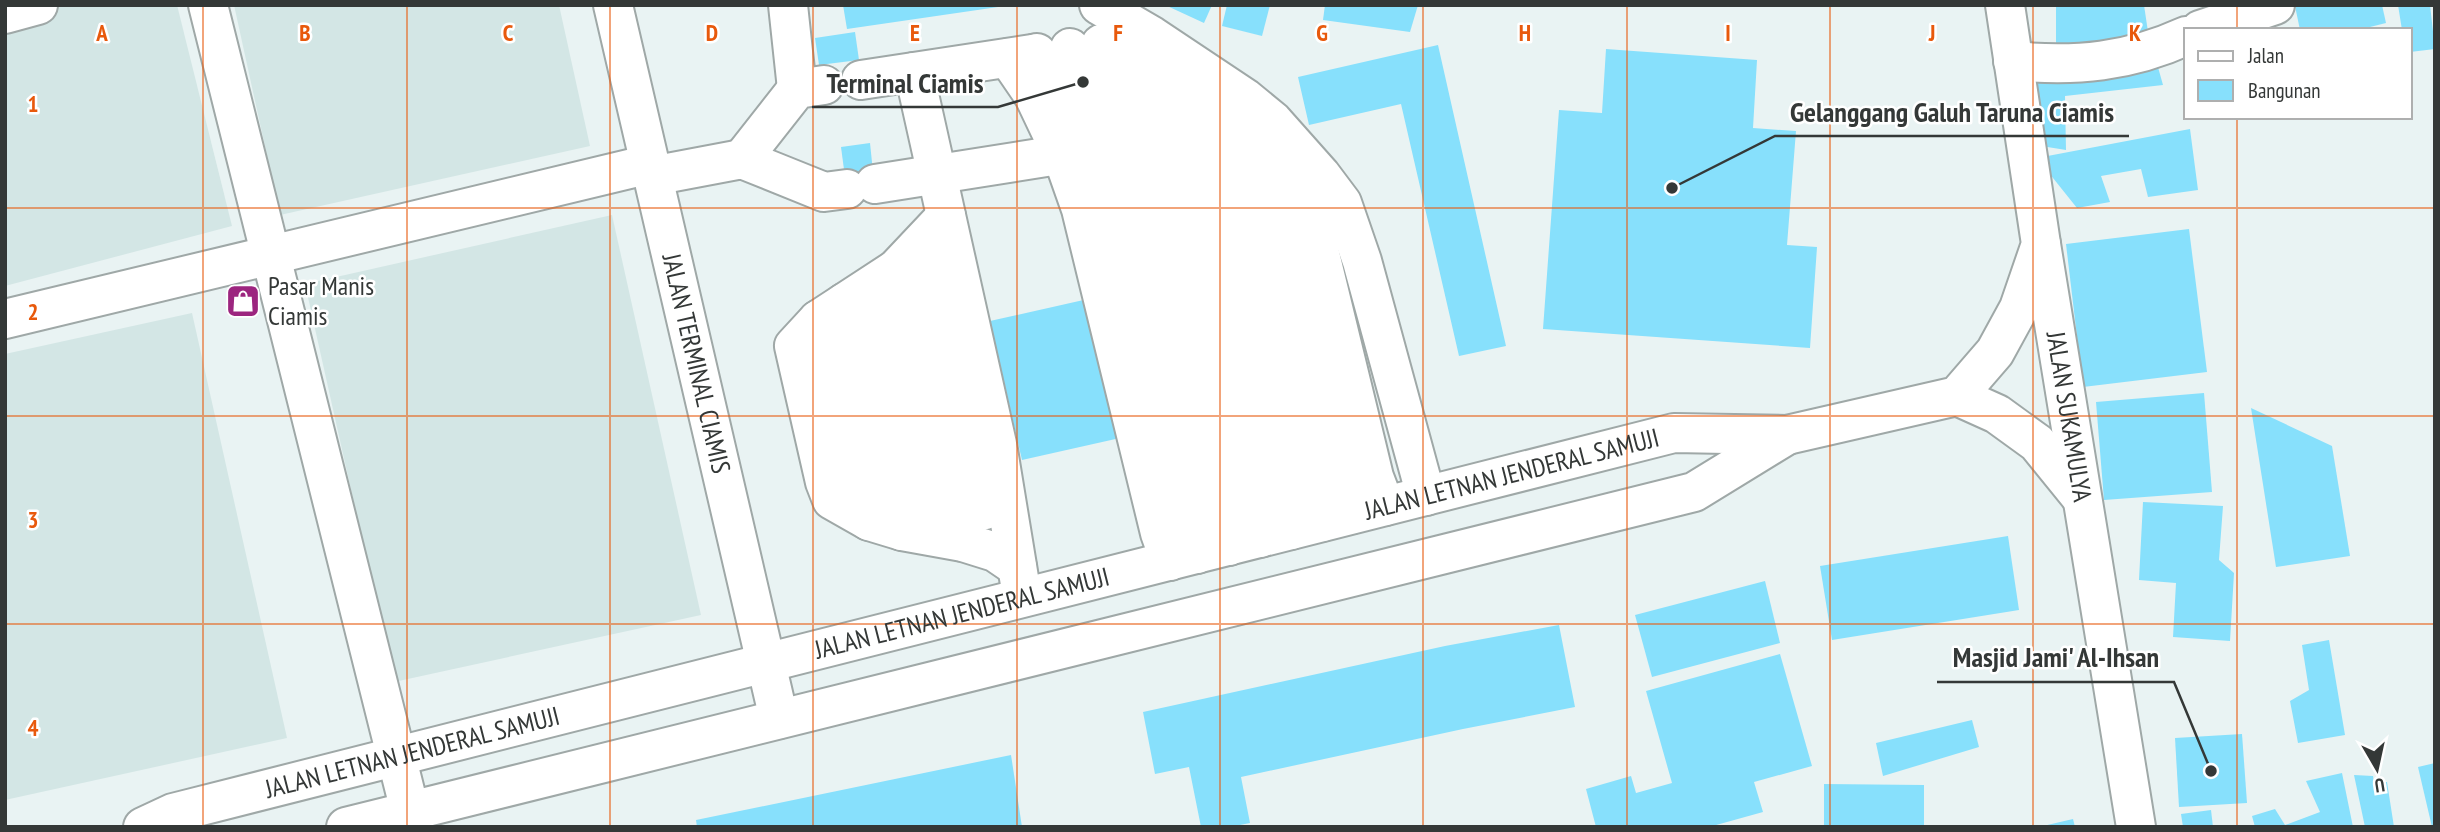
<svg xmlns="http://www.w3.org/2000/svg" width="2440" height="832" font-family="'PT Sans Narrow',sans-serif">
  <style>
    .built { fill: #d3e6e5 }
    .building { fill: #87e0fc }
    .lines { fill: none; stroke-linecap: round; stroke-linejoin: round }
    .minor-casing { stroke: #9fa8a7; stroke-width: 42 }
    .major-casing { stroke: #9fa8a7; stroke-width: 42 }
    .minor { stroke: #fff; stroke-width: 38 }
    .major { stroke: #fff; stroke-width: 38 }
    .grid { fill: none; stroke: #e8590c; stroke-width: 2; stroke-opacity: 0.55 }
    .labels { text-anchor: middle; stroke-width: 5; stroke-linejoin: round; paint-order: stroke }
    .poi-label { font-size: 26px; fill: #343837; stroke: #fff; text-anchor: start }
    .street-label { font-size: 26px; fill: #343837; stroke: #fff }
    .grid-label { font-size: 23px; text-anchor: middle; font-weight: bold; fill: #e8590c; stroke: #fff; stroke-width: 5; stroke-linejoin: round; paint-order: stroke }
    .leader { fill: none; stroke: #343837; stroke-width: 2.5 }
    .callout-dot { fill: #343837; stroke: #fff; stroke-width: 2.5 }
    .callout-label { font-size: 28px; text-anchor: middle; font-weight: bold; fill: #343837; stroke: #fff; stroke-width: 5; stroke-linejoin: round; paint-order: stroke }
  </style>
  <rect width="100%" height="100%" fill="#e9f3f3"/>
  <!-- built -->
  <g class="built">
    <polygon points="53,5 177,5 232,226 5,286 5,18"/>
    <polygon points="234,5 559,5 590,146 280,215"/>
    <polygon points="612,215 701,615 394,682 305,284"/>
    <polygon points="192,313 287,738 5,800 5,354"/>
  </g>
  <!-- building -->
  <g class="building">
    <polygon points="843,5 998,5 998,7 847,29"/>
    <polygon points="1165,5 1212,5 1204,23"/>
    <polygon points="1227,5 1270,5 1262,36 1222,26"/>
    <polygon points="1325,5 1418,5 1410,32 1323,20"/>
    <polygon points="2056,5 2144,5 2148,32 2056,50"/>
    <polygon points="2300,5 2382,5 2386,23 2358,30 2300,30 2295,6"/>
    <polygon points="2398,5 2430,5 2435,49 2410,52 2410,30 2402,30"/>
    <polygon points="855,32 859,60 819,65 815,38"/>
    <polygon points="1438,45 1506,346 1459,356 1401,104 1309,125 1298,77"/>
    <polygon points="1606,49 1757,60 1753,128 1796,131 1787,245 1817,247 1810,348 1543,329 1559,110 1602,113"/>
    <polygon points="2154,53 2163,85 2065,96 2066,150 2035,145 2035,80"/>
    <polygon points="2190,129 2198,190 2148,197 2141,169 2101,176 2110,202 2077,208 2037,158"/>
    <polygon points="870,143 873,172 845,177 841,147"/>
    <polygon points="2189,229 2207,372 2083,387 2066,244"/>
    <polygon points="1088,299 1120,438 1022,460 990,321"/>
    <polygon points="2204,393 2212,492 2104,500 2096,402"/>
    <polygon points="2251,408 2332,446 2350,556 2276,567"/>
    <polygon points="2143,502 2223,506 2219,560 2234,573 2230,641 2173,637 2176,583 2139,580"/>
    <polygon points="2008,536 2019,610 1832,640 1820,566"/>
    <polygon points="1765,581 1780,643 1652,677 1635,615"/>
    <polygon points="1559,625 1575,707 1463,729 1241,777 1250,823 1230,827 1201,827 1189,767 1155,774 1143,712 1445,646"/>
    <polygon points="2329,640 2345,735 2298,743 2290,701 2309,690 2302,645"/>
    <polygon points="1780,654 1812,766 1754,782 1763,812 1709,827 1596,827 1586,789 1631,776 1636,793 1672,783 1646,691"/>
    <polygon points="1972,720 1979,747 1883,776 1876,743"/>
    <polygon points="2242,734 2247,803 2179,807 2175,738"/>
    <polygon points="1011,755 1022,827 697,827 696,820"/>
    <polygon points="2435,763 2435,827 2432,827 2418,767"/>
    <polygon points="2342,773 2353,827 2255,827 2252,816 2275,809 2285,825 2320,812 2306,781"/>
    <polygon points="2354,775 2373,776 2374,782 2387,782 2394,827 2365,827"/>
    <polygon points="1824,784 1924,785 1924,827 1824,827"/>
    <polygon points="2211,810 2213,827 2183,827 2181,814"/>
    <polygon points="2073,819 2075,827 2043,827 2043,826"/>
  </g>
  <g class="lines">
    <!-- minor casing -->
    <g class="minor-casing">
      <g id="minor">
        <polyline points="208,5 410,811"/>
        <path id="s1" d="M 613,5 L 779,719"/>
        <polyline points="788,5 797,89"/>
        <polyline points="1099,5 1152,36 1245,98 1273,121 1321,175 1342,203 1362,261 1426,496"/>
        <polyline points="5,14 38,5"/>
        <polyline points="2200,30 2275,5"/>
        <polyline points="1133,38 1157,77 1186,135 1205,188 1281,501 1291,530"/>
        <polyline points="1101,44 1126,82 1154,140 1174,193 1250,509 1260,538"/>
        <polyline points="1070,48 1095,86 1123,145 1143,198 1219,518 1229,546"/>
        <polyline points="1037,53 1062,92 1091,150 1109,204 1187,526 1197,554"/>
        <polyline points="1008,58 1034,96 1062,155 1081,209 1160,533 1170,561"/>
        <path d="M 1180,58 C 1225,127 1242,208 1262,287 C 1278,356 1295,424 1312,493 L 1322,522"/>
        <path d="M 2013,61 C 2076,67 2129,62 2186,36"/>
        <polyline points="914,72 997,444 1020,584"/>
        <polyline points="861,80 1032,54"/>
        <polyline points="1234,93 1249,125 1267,176 1343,486 1352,514"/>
        <polyline points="1292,150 1300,171 1374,477 1385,506"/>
        <polyline points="742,159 797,89 824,85"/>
        <polyline points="652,176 742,159 824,192 847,189"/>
        <polyline points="875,184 1084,151"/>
        <polyline points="946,216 896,269 818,320 794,346 825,482 832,500 869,521 902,531 963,542 995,552 1017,567"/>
        <path id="s2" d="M 2041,244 L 2136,827"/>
        <polyline points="920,245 985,510"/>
        <polyline points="896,269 963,542"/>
        <polyline points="870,287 912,463 933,536"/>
        <polyline points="844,303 884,469 902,531"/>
        <polyline points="5,319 650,164"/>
        <polyline points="818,320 855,476 869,521"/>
        <polyline points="1957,396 1997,414 2037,443 2080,496"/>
      </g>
    </g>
    <!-- major casing -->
    <g class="major-casing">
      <g id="major">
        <path id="s3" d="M 143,827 L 173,813 L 1674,433 L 1787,435 L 1957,396 L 1995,352 L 2019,308 L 2041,244 L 2005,5"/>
        <polyline points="346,827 1694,492 1787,435"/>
      </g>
    </g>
    <!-- minor -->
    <use href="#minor" class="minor"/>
    <!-- major -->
    <use href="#major" class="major"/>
  </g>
  <!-- grid -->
  <path class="grid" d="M 203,5 L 203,827M 407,5 L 407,827M 610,5 L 610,827M 813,5 L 813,827M 1017,5 L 1017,827M 1220,5 L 1220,827M 1423,5 L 1423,827M 1627,5 L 1627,827M 1830,5 L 1830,827M 2033,5 L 2033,827M 2237,5 L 2237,30M 2237,117 L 2237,827M 5,208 L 2435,208M 5,416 L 2435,416M 5,624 L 2435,624"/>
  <!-- icons -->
  <defs>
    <g id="shop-square" transform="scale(1.75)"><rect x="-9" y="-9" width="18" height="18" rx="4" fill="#9c257f" stroke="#fff"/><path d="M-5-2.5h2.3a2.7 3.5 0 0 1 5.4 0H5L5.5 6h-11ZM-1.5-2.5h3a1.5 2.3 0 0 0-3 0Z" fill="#fff"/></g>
  </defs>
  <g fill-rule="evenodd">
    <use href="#shop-square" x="243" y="301"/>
  </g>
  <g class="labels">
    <!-- poi labels -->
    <g class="poi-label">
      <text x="268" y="295">Pasar Manis<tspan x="268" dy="30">Ciamis</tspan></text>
    </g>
    <!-- street labels -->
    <g class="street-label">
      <text dy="9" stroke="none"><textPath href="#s1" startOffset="368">JALAN TERMINAL CIAMIS</textPath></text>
      <text dy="9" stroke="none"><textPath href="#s2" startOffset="175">JALAN SUKAMULYA</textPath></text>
      <text dy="9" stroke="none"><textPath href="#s3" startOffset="1414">JALAN LETNAN JENDERAL SAMUJI</textPath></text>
      <text dy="9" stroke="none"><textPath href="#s3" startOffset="847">JALAN LETNAN JENDERAL SAMUJI</textPath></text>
      <text dy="9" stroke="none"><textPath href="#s3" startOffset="280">JALAN LETNAN JENDERAL SAMUJI</textPath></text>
    </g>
  </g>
  <g class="grid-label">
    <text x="102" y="41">A</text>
    <text x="305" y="41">B</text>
    <text x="508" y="41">C</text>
    <text x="712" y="41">D</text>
    <text x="915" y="41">E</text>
    <text x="1118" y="41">F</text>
    <text x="1322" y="41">G</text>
    <text x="1525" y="41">H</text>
    <text x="1728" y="41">I</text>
    <text x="1932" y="41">J</text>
    <text x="2135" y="41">K</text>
    <text x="33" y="112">1</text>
    <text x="33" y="320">2</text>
    <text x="33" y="528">3</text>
    <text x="33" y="736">4</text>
  </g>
  <!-- callouts -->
  <path class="leader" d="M1083 82L998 107H812M1672 188L1775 136H2129M2211 771L2174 682H1937"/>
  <g class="callout-dot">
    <circle cx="1083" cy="82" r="7"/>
    <circle cx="1672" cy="188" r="7"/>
    <circle cx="2211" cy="771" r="7"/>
  </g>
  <g class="callout-label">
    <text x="905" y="93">Terminal Ciamis</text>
    <text x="1952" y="122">Gelanggang Galuh Taruna Ciamis</text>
    <text x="2056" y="667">Masjid Jami' Al-Ihsan</text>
  </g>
  <!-- border -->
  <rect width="2440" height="832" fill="none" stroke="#343837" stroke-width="14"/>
  <!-- legend -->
  <rect x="2184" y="28" width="228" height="91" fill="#ffffff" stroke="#aeafaf" stroke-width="2"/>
  <rect x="2198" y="51" width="35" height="10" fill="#ffffff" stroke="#aeafaf" stroke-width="2"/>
  <text x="2248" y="63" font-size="21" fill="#343837">Jalan</text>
  <rect x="2198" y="80" width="35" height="21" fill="#87e0fc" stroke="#aeafaf" stroke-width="2"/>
  <text x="2248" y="98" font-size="21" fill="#343837">Bangunan</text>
  <!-- north arrow -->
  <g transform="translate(2377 769) rotate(171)" stroke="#ffffff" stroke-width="5" paint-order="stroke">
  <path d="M0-5L12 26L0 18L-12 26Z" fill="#343837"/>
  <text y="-10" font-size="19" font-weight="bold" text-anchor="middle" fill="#343837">U</text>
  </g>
</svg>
